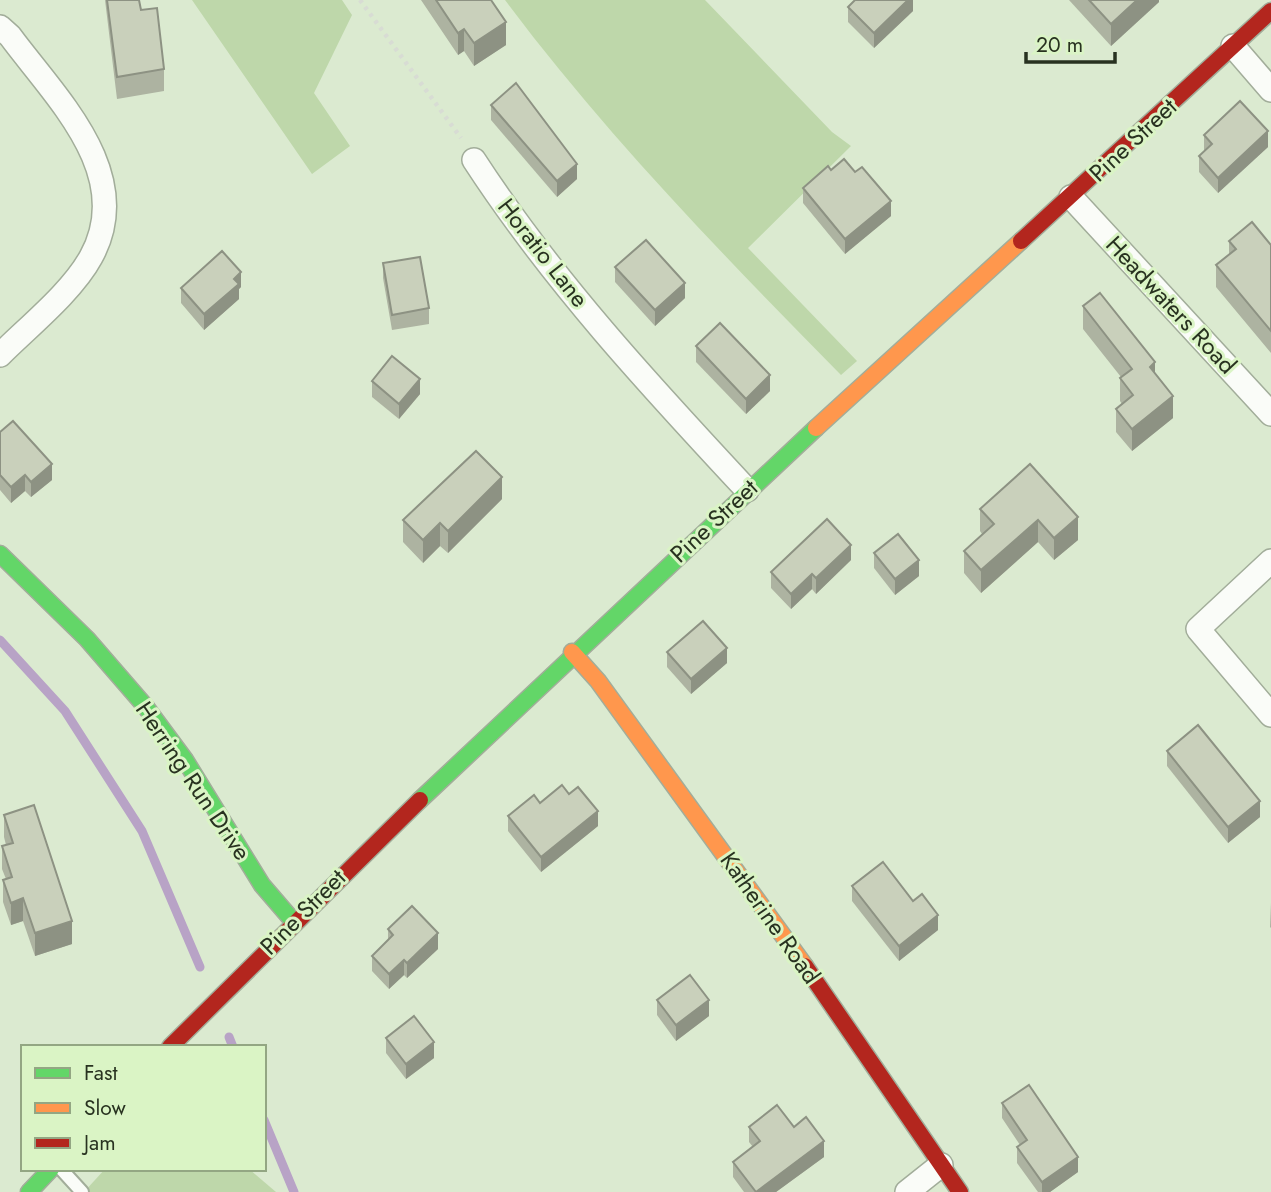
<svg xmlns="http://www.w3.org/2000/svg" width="1271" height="1192" font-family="Jost,sans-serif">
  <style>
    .green { fill: #bed7aa }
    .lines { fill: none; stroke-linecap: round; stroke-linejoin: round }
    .stream { stroke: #b8a3c6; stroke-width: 9 }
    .lane-casing { stroke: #a2ad9a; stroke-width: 16 }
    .street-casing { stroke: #a2ad9a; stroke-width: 26 }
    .fast-casing { stroke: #a2ad9a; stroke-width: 19 }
    .slow-casing { stroke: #a2ad9a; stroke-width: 19 }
    .jam-casing { stroke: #a2ad9a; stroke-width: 19 }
    .path { stroke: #d8dcd4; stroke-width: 4.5; stroke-dasharray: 3.5 5; stroke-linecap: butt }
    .lane { stroke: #fafcf8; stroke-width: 12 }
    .street { stroke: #fafcf8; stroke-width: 23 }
    .fast { stroke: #63d668; stroke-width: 16 }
    .slow { stroke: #ff974d; stroke-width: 16 }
    .jam { stroke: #b3261e; stroke-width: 16 }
    .wall { fill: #adb3a1 }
    .shaded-wall { fill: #8d9283 }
    .building { fill: #c9d0bb; stroke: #8d9283; stroke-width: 2 }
    .labels { text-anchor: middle; stroke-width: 6; stroke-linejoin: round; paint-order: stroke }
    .street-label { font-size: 24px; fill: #283220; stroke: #daf4c5 }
  </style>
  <rect width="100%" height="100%" fill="#dbead0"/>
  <!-- green -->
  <g class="green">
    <polygon points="192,0 342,0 352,15 314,93 350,146 312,174"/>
    <path d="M 505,0 L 705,0 L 832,132 L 851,146 L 748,248 L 857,361 L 841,375 C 724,256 605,134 505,0 Z"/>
    <polygon points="105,1169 249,1169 276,1192 84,1192"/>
  </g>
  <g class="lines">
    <!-- stream -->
    <g class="stream">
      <polyline points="0,640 65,711 142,831 200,967"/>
      <polyline points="229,1037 233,1047"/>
      <polyline points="264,1120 294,1192"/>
    </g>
    <!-- lane casing -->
    <g class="lane-casing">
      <polyline id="lane" points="61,1169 82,1192"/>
    </g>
    <!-- street casing -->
    <g class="street-casing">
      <g id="street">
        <path d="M 0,27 L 10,36 C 55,97 137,174 91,257 C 72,292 28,327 0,355"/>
        <polyline points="1233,46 1271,90"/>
        <path d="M 474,160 C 552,280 650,386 747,490"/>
        <polyline points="1071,197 1271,414"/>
        <polyline points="1271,561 1198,629 1271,715"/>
        <polyline points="907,1192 941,1165"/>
      </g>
    </g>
    <!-- fast casing -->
    <g class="fast-casing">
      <g id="fast">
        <polyline points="0,554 87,639 145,706 185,760 262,885 293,921"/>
        <polyline points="420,800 816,428"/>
        <polyline points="29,1192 51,1169"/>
      </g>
    </g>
    <!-- slow casing -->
    <g class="slow-casing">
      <g id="slow">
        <polyline points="816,428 1021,241"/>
        <polyline points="572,652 598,681 805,966"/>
      </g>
    </g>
    <!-- jam casing -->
    <g class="jam-casing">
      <g id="jam">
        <polyline points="1021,241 1271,11"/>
        <polyline points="805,966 960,1192"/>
        <polyline points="170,1047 420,800"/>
      </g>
    </g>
    <!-- path -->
    <polyline class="path" points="360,0 461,138"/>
    <!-- lane -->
    <use href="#lane" class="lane"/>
    <!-- street -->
    <use href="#street" class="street"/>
    <!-- fast -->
    <use href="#fast" class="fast"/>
    <!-- slow -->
    <use href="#slow" class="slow"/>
    <!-- jam -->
    <use href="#jam" class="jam"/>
  </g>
  <!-- wall -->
  <g class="wall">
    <polygon points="105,0 139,0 141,10 164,69 164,91 117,99"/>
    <polygon points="421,0 491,0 506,45 474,66 464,51 458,55"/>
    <polygon points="913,0 913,11 874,48 848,22 848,7"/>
    <polygon points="1069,0 1159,0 1159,2 1111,46"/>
    <polygon points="491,105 577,179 557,197 491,120"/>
    <polygon points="1204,135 1268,147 1218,193 1199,172 1199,156 1204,151"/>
    <polygon points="803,188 891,216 845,254 803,203"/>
    <polygon points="1229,241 1271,245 1271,353 1216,287 1216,265 1229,254"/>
    <polygon points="383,263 429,308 429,324 392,330 383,278"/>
    <polygon points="615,267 685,298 655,326 615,282"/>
    <polygon points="241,287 239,289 239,299 204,330 181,303 181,288"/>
    <polygon points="1083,306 1155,373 1173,418 1132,451 1116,432 1116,409 1122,404 1120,401 1120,378 1121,377 1083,329"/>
    <polygon points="696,346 770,391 746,414 696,362"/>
    <polygon points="372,381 420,394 399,419 372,397"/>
    <polygon points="0,432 52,480 31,497 25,491 11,503 0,490"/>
    <polygon points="1030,464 1078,540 1054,560 1038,542 981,593 964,573 964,551 982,534 980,531 980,509"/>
    <polygon points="502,499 448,553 440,546 423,563 403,542 403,520"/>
    <polygon points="874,553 919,576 895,595 874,568"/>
    <polygon points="851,560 816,594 812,589 791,609 771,588 771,572"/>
    <polygon points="667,652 727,663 691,694 667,667"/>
    <polygon points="1167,751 1260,817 1228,843 1167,766"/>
    <polygon points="540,803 598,826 541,872 508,831 508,816"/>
    <polygon points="4,815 72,944 35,956 23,921 11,925 3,902 3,880 6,879 2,869 2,846 6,845 4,837"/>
    <polygon points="852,886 913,901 938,930 899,961 852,901"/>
    <polygon points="1271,903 1271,928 1270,927"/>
    <polygon points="388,929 438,949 407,978 404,975 389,989 372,971 372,956 388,941"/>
    <polygon points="657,1000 709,1016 676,1041 657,1015"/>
    <polygon points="386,1038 434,1058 406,1079 386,1053"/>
    <polygon points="1002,1103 1078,1172 1050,1192 1038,1192 1017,1163 1017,1147 1020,1145 1002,1118"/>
    <polygon points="749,1127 794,1127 824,1157 776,1192 744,1192 733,1177 733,1162 753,1147 749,1142"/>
  </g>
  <!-- shaded-wall -->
  <g class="shaded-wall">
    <polygon points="908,0 913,0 913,11 874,48 874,33"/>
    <polygon points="1137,0 1159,0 1159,2 1111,46 1111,24"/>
    <polygon points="506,22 506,45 474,66 474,43"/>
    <polygon points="464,29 464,51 458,55 458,33"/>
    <polygon points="1268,131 1268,147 1218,193 1218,178"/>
    <polygon points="577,164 577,179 557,197 557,181"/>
    <polygon points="891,201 891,216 845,254 845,239"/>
    <polygon points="241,272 241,287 239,289 239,299 204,330 204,314 234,279"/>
    <polygon points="685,283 685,298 655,326 655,310"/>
    <polygon points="1155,362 1155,384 1150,367"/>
    <polygon points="770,375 770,391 746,414 746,399"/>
    <polygon points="420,379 420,394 399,419 399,404"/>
    <polygon points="1173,396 1173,418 1132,451 1132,429"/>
    <polygon points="52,464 52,480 31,497 31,482"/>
    <polygon points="25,475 25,491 11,503 11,487"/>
    <polygon points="502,477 502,499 448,553 448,531"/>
    <polygon points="1078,517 1078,540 1054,560 1054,538"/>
    <polygon points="1038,520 1038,542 981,593 981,570"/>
    <polygon points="440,523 440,546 423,563 423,540"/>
    <polygon points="851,545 851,560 816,594 816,578"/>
    <polygon points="919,560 919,576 895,595 895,579"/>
    <polygon points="812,574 812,589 791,609 791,594"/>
    <polygon points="727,648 727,663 691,694 691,679"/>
    <polygon points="1260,801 1260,817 1228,843 1228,827"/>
    <polygon points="598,811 598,826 541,872 541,857"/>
    <polygon points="23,898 23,921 11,925 11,903"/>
    <polygon points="938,915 938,930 899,961 899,946"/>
    <polygon points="72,921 72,944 35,956 35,933"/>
    <polygon points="438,933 438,949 407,978 407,963"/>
    <polygon points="404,960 404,975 389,989 389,974"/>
    <polygon points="709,1000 709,1016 676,1041 676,1025"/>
    <polygon points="434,1042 434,1058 406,1079 406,1064"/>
    <polygon points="824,1141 824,1157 776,1192 756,1192"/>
    <polygon points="1078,1157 1078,1172 1050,1192 1042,1192 1042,1182"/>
  </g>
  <!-- building -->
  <g class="building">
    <polygon points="107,0 139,0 141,10 157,8 164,69 117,77"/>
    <polygon points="436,0 491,0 506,22 474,43 464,29 458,33"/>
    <polygon points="855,0 908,0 874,33 848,7"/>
    <polygon points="1089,0 1137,0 1111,24"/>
    <polygon points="516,83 577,164 557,181 491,105"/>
    <polygon points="1240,101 1268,131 1218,178 1199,156 1212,144 1204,135"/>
    <polygon points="844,159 855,172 862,167 891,201 845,239 803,188 828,166 831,170"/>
    <polygon points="1252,222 1271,245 1271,331 1216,265 1236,249 1229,241"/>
    <polygon points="646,240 685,283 655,310 615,267"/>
    <polygon points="222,251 241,272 234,279 239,284 204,314 181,288"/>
    <polygon points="420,257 429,308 392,315 383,263"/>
    <polygon points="1100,293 1155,362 1150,367 1173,396 1132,429 1116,409 1133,395 1120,378 1132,369 1083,306"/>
    <polygon points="720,323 770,375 746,399 696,346"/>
    <polygon points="392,356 420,379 399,404 372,381"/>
    <polygon points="13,421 52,464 31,482 25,475 11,487 0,475 0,432"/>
    <polygon points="476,451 502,477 448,531 440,523 423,540 403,520"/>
    <polygon points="1030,464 1078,517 1054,538 1038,520 981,570 964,551 994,524 980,509"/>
    <polygon points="827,519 851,545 816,578 812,574 791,594 771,572"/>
    <polygon points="898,534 919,560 895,579 874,553"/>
    <polygon points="703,621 727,648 691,679 667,652"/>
    <polygon points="1198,725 1260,801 1228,827 1167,751"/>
    <polygon points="562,785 569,794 578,787 598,811 541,857 508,816 534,795 540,803"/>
    <polygon points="34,805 72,921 35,933 23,898 11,903 3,880 12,877 2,846 13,843 4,815"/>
    <polygon points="883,862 913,901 922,894 938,915 899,946 852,886"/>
    <polygon points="412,906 438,933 407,963 404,960 389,974 372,956 393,935 388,929"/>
    <polygon points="690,975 709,1000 676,1025 657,1000"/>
    <polygon points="414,1016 434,1042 406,1064 386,1038"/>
    <polygon points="1029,1085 1078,1157 1042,1182 1017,1147 1027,1140 1002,1103"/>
    <polygon points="777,1105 794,1127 806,1117 824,1141 756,1192 733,1162 760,1141 749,1127"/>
  </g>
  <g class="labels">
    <!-- street labels -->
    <g class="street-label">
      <text transform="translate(1133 140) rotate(-43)" y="8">Pine Street</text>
      <text transform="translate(543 253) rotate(52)" y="8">Horatio Lane</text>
      <text transform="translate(1171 305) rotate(47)" y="8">Headwaters Road</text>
      <text transform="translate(714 521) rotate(-43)" y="8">Pine Street</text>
      <text transform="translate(193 781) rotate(56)" y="8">Herring Run Drive</text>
      <text transform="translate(303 912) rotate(-45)" y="8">Pine Street</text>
      <text transform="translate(770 918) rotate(55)" y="8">Katherine Road</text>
    </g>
  </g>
  <!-- legend -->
  <rect x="21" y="1045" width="245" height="126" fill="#daf4c5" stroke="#93a683" stroke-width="2"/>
  <rect x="35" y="1068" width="35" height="10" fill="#63d668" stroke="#93a683" stroke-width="2"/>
  <text x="84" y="1080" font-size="21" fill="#283220">Fast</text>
  <rect x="35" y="1103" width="35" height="10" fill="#ff974d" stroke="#93a683" stroke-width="2"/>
  <text x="84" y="1115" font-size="21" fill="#283220">Slow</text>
  <rect x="35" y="1138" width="35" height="10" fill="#b3261e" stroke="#93a683" stroke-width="2"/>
  <text x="84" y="1150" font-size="21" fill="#283220">Jam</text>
  <!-- scale -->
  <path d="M1026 52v10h89v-10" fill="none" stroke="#283220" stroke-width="3.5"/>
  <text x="1036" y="52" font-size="21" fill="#283220" stroke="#daf4c5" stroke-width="5" paint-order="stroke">20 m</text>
</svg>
